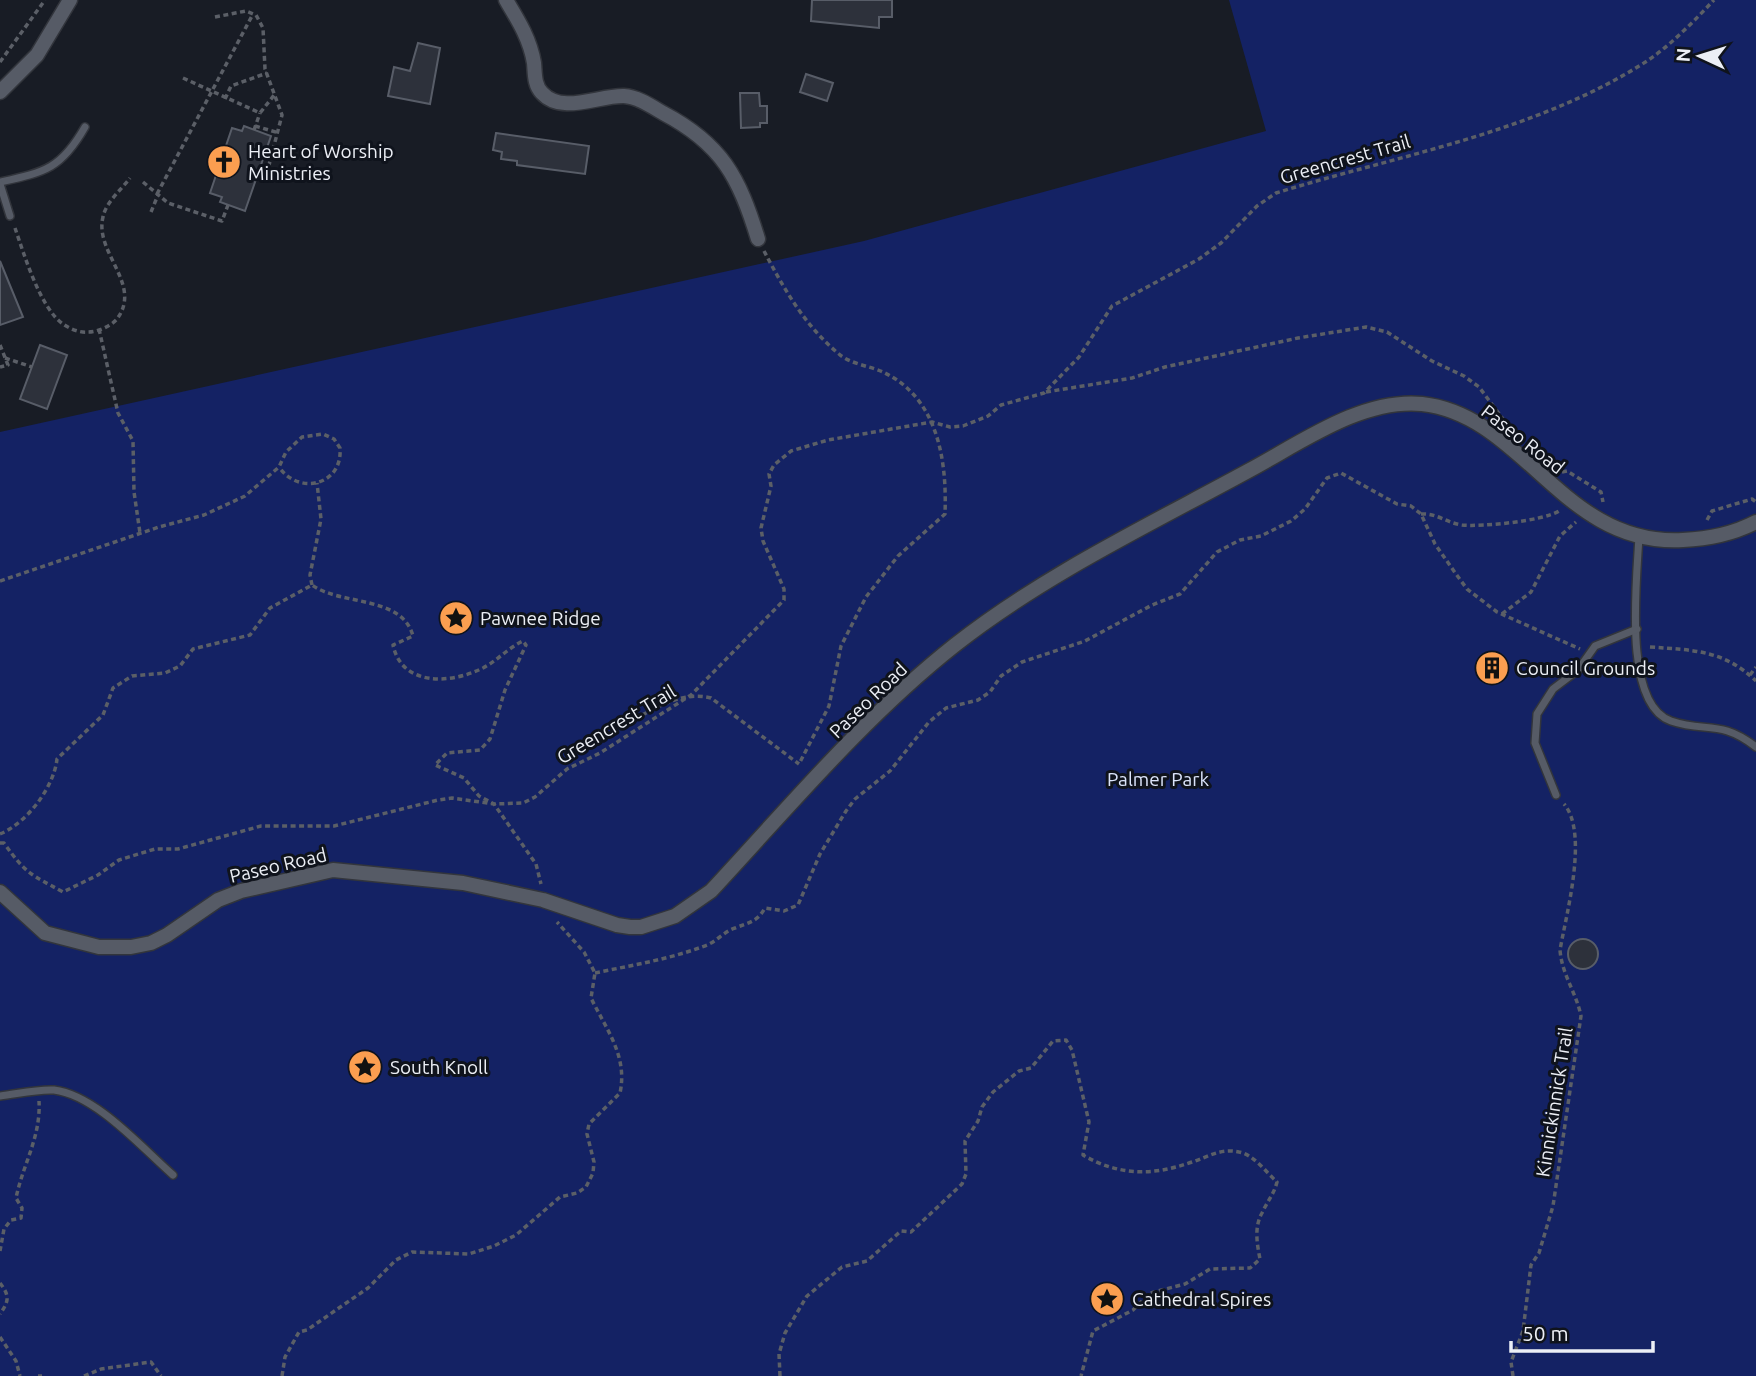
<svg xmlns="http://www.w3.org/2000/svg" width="1756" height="1376" font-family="Ubuntu,sans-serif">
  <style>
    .green { fill: #142264 }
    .building { fill: #2d313b; stroke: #585d68; stroke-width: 2 }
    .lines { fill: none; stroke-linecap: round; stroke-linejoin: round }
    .lane-casing { stroke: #32353c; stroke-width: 10 }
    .street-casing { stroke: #32353c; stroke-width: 17 }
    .path { stroke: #5b5f67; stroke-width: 3.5; stroke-dasharray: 5 3.5; stroke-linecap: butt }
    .lane { stroke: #565b66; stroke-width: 7 }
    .street { stroke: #565b66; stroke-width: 14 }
    .labels { text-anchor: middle; stroke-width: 6; stroke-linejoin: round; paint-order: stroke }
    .poi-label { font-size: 19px; fill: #eceff6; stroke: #0f131c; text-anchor: start }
    .street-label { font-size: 19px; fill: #eceff6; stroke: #0f131c }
    .park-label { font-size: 19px; fill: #dbe4fb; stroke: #0f131c }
  </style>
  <rect width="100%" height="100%" fill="#181c25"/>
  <!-- green -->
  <polygon class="green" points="1229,0 1756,0 1756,1376 0,1376 0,432 864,241 1266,131"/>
  <!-- building -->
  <g class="building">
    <polygon points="812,0 892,0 892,17 879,17 879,28 811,21"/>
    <polygon points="418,43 440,48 430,104 388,96 394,67 410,71"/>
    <polygon points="806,74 833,83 827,101 800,92"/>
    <polygon points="740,93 759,93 760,106 767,106 767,123 760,123 760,127 741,128"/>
    <polygon points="244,126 271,136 245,211 220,202 222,197 210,193 232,128 242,131"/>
    <polygon points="496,133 589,146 585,174 517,165 517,161 501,159 502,152 493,150"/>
    <polygon points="0,261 23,317 0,325"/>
    <polygon points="40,345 67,355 47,409 20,399"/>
    <polygon points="1487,655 1503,660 1497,681 1481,676"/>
    <circle cx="1583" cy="954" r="15"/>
  </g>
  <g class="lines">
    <!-- lane casing -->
    <g class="lane-casing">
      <g id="lane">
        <path d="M 0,182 C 45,172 61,169 85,127"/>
        <polyline points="0,184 10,216"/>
        <path d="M 1639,536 C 1637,579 1622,704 1671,721 C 1706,733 1720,719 1756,747"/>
        <polyline points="1556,795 1535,743 1537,714 1553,689 1578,670 1595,646 1637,629"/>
        <path d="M 0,1096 C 17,1094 37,1089 54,1090 C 96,1095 142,1148 173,1175"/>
      </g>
    </g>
    <!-- street casing -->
    <g class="street-casing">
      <g id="street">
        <path d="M 506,0 C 518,20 530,39 534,63 C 535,73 534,85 542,93 C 562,115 599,95 624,96 C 638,97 651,106 663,113 C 722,144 739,177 758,239"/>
        <polyline points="0,92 37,55 70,0"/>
        <path d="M 0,892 L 45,933 L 99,947 L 131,947 L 151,943 L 167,935 L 218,900 L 241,891 L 333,870 L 463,883 L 543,900 L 617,925 L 630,927 L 641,927 L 675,916 L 711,891 C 789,807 865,716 955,645 C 1044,575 1149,525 1248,471 C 1299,444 1361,398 1422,404 C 1524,415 1563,547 1683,540 C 1709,539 1733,534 1756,522"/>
      </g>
    </g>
    <!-- path -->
    <g class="path">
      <polyline points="215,17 246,11 256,15 263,28 265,69 282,115 269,165"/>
      <polyline points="0,62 45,0"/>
      <polyline points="183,78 260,113 275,94"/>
      <polyline points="225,99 231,86 267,73"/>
      <polyline points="255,126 279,133"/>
      <polyline points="254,130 260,113"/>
      <polyline points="143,182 168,203 222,221 228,205"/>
      <polyline points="157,194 253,14"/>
      <polyline points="151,212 158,195"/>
      <path d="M 15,228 C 24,254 40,308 63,324 C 70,329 80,333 88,332 C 98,332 111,326 117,319 C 143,284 94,253 103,217 C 106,202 121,190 130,178"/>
      <path d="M 764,251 C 784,289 805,326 839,354 C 850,364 870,366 883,372 C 938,398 947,460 945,514 L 898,556 L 866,597 L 841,646 L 829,706 L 799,764"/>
      <polyline points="99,329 118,413 133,441 134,492 140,533"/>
      <polyline points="0,345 8,365 0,367"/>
      <polyline points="5,358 32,367"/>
      <polyline points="1046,392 1132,378 1165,367 1298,338 1366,327 1387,332 1432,361 1464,376 1479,387 1503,419"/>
      <polyline points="1562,472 1567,471 1601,492 1603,502"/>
      <path d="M 1421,514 C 1437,513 1447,523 1462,525 C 1482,527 1543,521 1559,511"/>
      <polyline points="1707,520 1712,511 1752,499 1756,502"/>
      <path d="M 0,581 L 159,527 L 204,515 L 245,496 L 279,467 L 286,452 L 302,437 L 323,434 L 334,439 L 340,448 C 343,485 299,496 279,467"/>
      <polyline points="312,585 310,575 321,519 317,483"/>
      <polyline points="1502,614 1531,592 1560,536 1576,522"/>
      <path d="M 1650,647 C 1693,650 1724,650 1756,681"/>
      <polyline points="1750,675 1756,667"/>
      <path d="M 627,723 C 653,710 681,690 711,698 L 799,764"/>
      <path d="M 0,834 C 27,823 54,787 57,759 L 103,715 L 113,688 L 132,676 L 165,673 L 180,666 L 193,649 L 250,635 L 270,608 L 312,585 C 341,606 402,595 413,636 L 393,645 C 402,687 451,684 483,668 C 498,660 508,648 523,641 L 526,645 L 505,690 L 490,739 L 480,750 L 447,753 L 435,765 L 464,778 L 479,796 L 494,804 L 536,864 L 541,884"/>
      <path d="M 0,843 L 4,843 C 26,874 30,874 63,892 L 98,875 L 119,860 L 155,849 L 178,849 L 261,826 L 334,826 L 438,800 L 452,798 L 494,804 L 523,803 L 535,797 L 567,769 L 600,753 L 691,695 L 784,600 L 784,589 L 763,541 L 761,528 L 771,486 L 769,474 L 774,465 L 791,451 L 828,440 L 932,422 L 950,427 L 963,426 L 988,416 L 1001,405 L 1044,393 L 1079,357 L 1112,306 L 1199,259 L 1221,243 L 1257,206 L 1276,193 C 1399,155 1537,132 1647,61 C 1671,45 1694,21 1714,0"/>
      <path d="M 595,973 C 633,965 671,959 707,945 C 717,941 725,931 735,928 C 750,922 757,922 765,908 L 784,911 L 798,905 L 820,854 L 846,811 L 855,799 L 890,771 L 929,722 L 946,708 L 978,700 L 990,692 L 1001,676 L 1022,662 L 1085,641 L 1152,605 L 1180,594 L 1217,552 L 1240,540 L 1261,536 L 1291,521 L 1305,509 L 1327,478 L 1341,473 L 1397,504 L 1411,506 L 1421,514 L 1435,544 L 1456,574 L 1467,589 L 1497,612 L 1580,649"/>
      <path d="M 0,1251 L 4,1229 L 11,1220 L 21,1218 L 22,1208 L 16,1198 C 23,1164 41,1137 39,1101"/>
      <path d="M 0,1283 C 10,1296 9,1301 0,1314"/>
      <polyline points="0,1337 16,1361 20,1376"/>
      <polyline points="38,1376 42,1376"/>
      <polyline points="84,1376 101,1369 151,1362 161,1376"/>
      <path d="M 282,1376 L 285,1357 L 299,1332 L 307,1330 L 368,1288 L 396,1260 L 412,1252 L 469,1254 L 494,1246 L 516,1235 L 560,1197 L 577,1193 L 586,1187 L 593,1173 L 594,1162 L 587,1134 L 589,1124 L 620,1093 C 628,1056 606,1029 591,998 L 595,973 L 584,952 L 557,922"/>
      <path d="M 780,1376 L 779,1354 L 785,1333 L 807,1296 L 842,1267 L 867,1261 L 901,1231 L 911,1232 L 962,1184 L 966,1174 L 965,1141 L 978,1121 L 982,1107 L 993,1092 L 1019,1071 L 1031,1068 L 1053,1041 L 1066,1040 L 1072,1050 L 1089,1122 L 1083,1155 C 1119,1176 1153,1176 1192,1162 C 1208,1157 1220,1148 1239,1152 C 1253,1154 1266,1172 1277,1182 C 1274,1194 1267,1202 1262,1213 C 1254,1227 1257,1244 1260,1259 L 1250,1268 L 1210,1269 L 1185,1284 L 1150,1293 L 1133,1310 L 1093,1331 L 1081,1376"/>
      <path d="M 1513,1376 L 1511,1362 L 1523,1331 L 1531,1265 L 1539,1253 L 1553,1206 L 1581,1016 C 1576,992 1562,975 1560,950 C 1566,915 1589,833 1564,804"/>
    </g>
    <!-- lane -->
    <use href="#lane" class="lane"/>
    <!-- street -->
    <use href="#street" class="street"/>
  </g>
  <!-- icons -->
  <defs>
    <g id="church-disc" transform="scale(1.75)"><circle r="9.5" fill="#fb9e50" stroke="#0f131c"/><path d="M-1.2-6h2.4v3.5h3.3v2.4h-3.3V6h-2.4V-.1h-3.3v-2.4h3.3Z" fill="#111"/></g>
    <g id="sight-disc" transform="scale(1.75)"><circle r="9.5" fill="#fb9e50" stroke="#0f131c"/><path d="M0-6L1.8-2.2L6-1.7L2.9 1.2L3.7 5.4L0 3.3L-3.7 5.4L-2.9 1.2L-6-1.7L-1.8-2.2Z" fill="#111"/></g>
    <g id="building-disc" transform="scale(1.75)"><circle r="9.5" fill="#fb9e50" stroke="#0f131c"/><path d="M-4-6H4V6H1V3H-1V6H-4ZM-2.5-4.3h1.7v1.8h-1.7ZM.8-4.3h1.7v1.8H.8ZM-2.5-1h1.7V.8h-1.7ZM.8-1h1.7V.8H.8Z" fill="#111"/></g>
  </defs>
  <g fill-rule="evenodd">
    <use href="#church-disc" x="224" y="162"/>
    <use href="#sight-disc" x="456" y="618"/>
    <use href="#building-disc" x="1492" y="668"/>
    <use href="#sight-disc" x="365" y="1067"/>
    <use href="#sight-disc" x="1107" y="1299"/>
  </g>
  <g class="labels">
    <!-- poi labels -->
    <g class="poi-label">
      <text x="248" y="158">Heart of Worship<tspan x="248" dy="22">Ministries</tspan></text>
      <text x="480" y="625">Pawnee Ridge</text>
      <text x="1516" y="675">Council Grounds</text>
      <text x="390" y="1074">South Knoll</text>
      <text x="1132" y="1306">Cathedral Spires</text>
    </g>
    <!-- street labels -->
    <g class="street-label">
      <text transform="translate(1345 159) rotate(-16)" y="7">Greencrest Trail</text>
      <text transform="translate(1523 439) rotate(38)" y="7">Paseo Road</text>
      <text transform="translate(868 700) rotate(-44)" y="7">Paseo Road</text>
      <text transform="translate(616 724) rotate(-31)" y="7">Greencrest Trail</text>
      <text transform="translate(278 865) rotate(-13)" y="7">Paseo Road</text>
      <text transform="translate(1554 1102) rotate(-81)" y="7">Kinnickinnick Trail</text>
    </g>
    <!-- park labels -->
    <g class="park-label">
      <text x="1158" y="786">Palmer Park</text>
    </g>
  </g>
  <!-- north arrow -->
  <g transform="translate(1700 56) rotate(274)" stroke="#0f131c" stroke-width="5" paint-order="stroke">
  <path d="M0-5L12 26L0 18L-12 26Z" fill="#eceff6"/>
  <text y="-10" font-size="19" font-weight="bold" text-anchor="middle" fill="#eceff6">N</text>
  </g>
  <!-- scale -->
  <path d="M1511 1341v10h142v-10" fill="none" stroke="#eceff6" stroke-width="3.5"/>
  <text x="1522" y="1341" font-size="21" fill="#eceff6" stroke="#0f131c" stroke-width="5" paint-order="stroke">50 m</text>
</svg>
